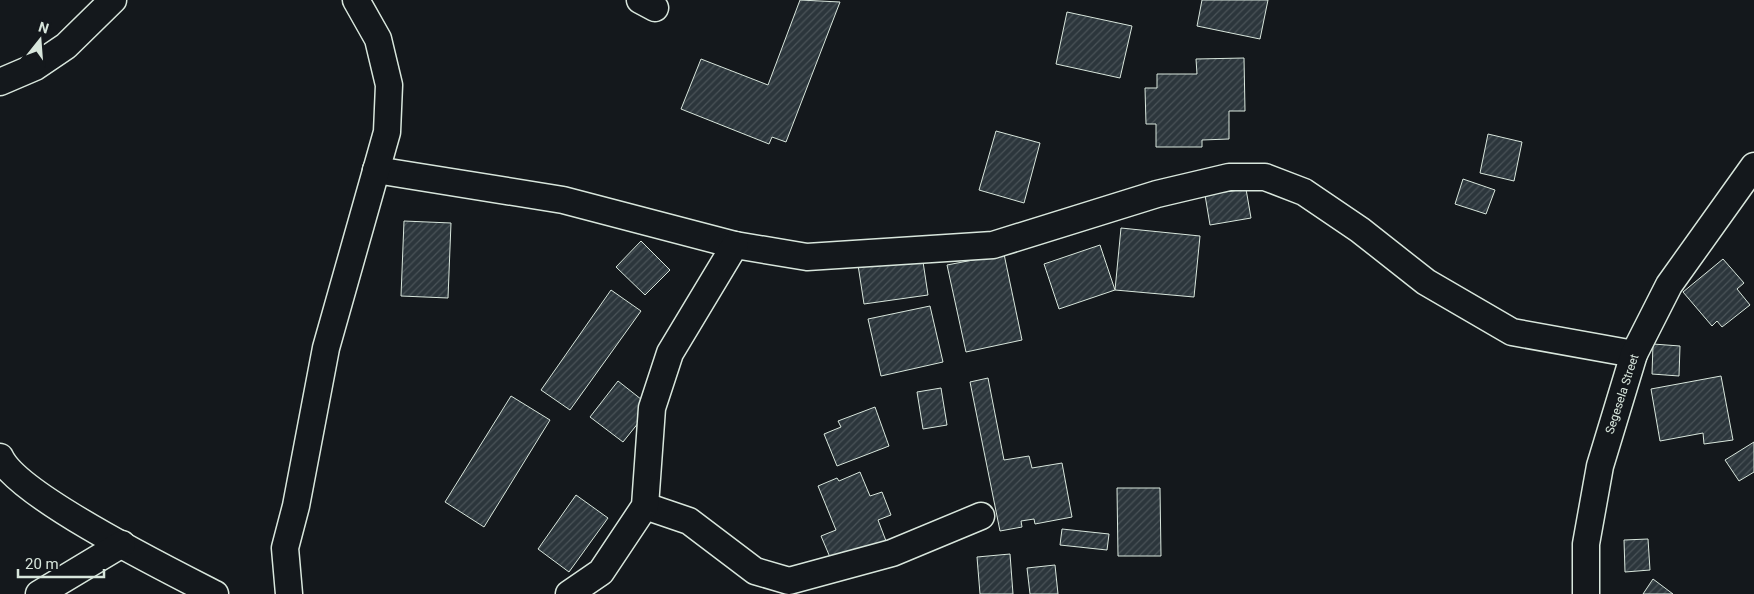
<svg xmlns="http://www.w3.org/2000/svg" width="1754" height="594" font-family="Roboto,sans-serif">
  <style>
    .building { fill: url(#building-hatch); stroke: #d8e6dc }
    .lines { fill: none; stroke-linecap: round; stroke-linejoin: round }
    .street-casing { stroke: #d8e6dc; stroke-width: 29 }
    .street { stroke: #14181c; stroke-width: 26 }
    .labels { text-anchor: middle; stroke-width: 4; stroke-linejoin: round; paint-order: stroke }
    .street-label { font-size: 12px; fill: #d8e6dc; stroke: #14181c }
  </style>
  <defs>
    <pattern id="building-hatch" width="6" height="6" patternUnits="userSpaceOnUse" patternTransform="scale(1.25)"><rect width="6" height="6" fill="#2c363c"/><path d="M-1 1l2-2M0 6l6-6M5 7l2-2" fill="none" stroke="#4a5358"/></pattern>
  </defs>
  <rect width="100%" height="100%" fill="#14181c"/>
  <!-- building -->
  <g class="building">
    <polygon points="800,0 840,2 786,142 772,137 769,144 681,109 701,59 768,85"/>
    <polygon points="1202,0 1268,0 1260,39 1197,26"/>
    <polygon points="1067,12 1132,26 1120,78 1056,64"/>
    <polygon points="1244,58 1245,111 1229,111 1229,139 1202,140 1202,147 1156,147 1156,124 1146,124 1145,88 1157,88 1157,74 1197,74 1196,59"/>
    <polygon points="996,131 1040,143 1024,203 979,190"/>
    <polygon points="1488,134 1522,142 1514,181 1480,173"/>
    <polygon points="1463,179 1495,190 1486,214 1455,204"/>
    <polygon points="1246,189 1251,218 1210,225 1205,195"/>
    <polygon points="404,221 451,223 448,298 401,296"/>
    <polygon points="1121,228 1200,236 1194,297 1115,290"/>
    <polygon points="641,241 670,270 645,295 616,267"/>
    <polygon points="1100,245 1115,290 1059,309 1044,264"/>
    <polygon points="1004,254 1022,340 966,352 947,265"/>
    <polygon points="922,255 928,295 864,304 858,265"/>
    <polygon points="1723,259 1744,283 1737,289 1750,305 1722,327 1717,321 1712,326 1683,292"/>
    <polygon points="611,290 641,311 570,410 541,390"/>
    <polygon points="930,306 943,362 881,376 868,319"/>
    <polygon points="1653,344 1680,346 1679,376 1652,374"/>
    <polygon points="1721,376 1733,440 1704,444 1703,433 1660,441 1651,389"/>
    <polygon points="988,378 1004,460 1029,456 1032,468 1062,463 1072,517 1035,524 1034,519 1021,521 1022,527 1000,531 970,382"/>
    <polygon points="618,381 651,407 623,442 590,417"/>
    <polygon points="941,388 947,425 923,429 917,392"/>
    <polygon points="511,396 550,420 484,527 445,502"/>
    <polygon points="875,407 889,446 837,466 824,434 841,427 838,421"/>
    <polygon points="1754,442 1754,472 1739,481 1725,460"/>
    <polygon points="860,472 870,496 882,492 891,515 878,520 886,541 832,562 821,536 836,530 818,486 837,478 839,481"/>
    <polygon points="1117,488 1160,488 1161,556 1118,556"/>
    <polygon points="576,495 608,518 569,572 538,549"/>
    <polygon points="1062,529 1109,534 1107,550 1060,545"/>
    <polygon points="1648,539 1650,570 1625,572 1624,540"/>
    <polygon points="1010,554 1013,594 980,594 977,557"/>
    <polygon points="1055,565 1058,594 1030,594 1027,568"/>
    <polygon points="1653,579 1673,594 1643,594"/>
  </g>
  <g class="lines">
    <!-- street casing -->
    <g class="street-casing">
      <g id="street">
        <polyline points="640,0 655,8"/>
        <polyline points="0,82 35,67 66,46 113,0"/>
        <polyline points="376,170 563,200 735,245 807,257 993,245 1157,194 1229,177 1265,177 1304,192 1360,230 1426,282 1512,332 1634,354"/>
        <path d="M 0,457 C 18,496 172,572 215,594"/>
        <polyline points="645,506 689,521 755,571 789,581 892,553 981,516"/>
        <polyline points="39,594 122,544"/>
        <polyline points="289,594 285,548 296,506 326,348 387,132 389,85 378,39 356,0"/>
        <polyline points="569,594 601,572 645,506 652,408 670,353 735,245"/>
        <polyline points="1586,594 1586,544 1600,466 1634,354 1669,285 1754,166"/>
      </g>
    </g>
    <!-- street -->
    <use href="#street" class="street"/>
  </g>
  <g class="labels">
    <!-- street labels -->
    <g class="street-label">
      <text transform="translate(1622 394) rotate(-72)" y="4">Segesela Street</text>
    </g>
  </g>
  <!-- north arrow -->
  <g transform="translate(40 40) rotate(17)" stroke="#14181c" stroke-width="4" paint-order="stroke">
  <path d="M0-4L9 19L0 12L-9 19Z" fill="#d8e6dc"/>
  <text y="-8" font-size="14" font-weight="bold" text-anchor="middle" fill="#d8e6dc">N</text>
  </g>
  <!-- scale -->
  <path d="M18 569v8h86v-8" fill="none" stroke="#d8e6dc" stroke-width="2.5"/>
  <text x="25" y="569" font-size="15" fill="#d8e6dc" stroke="#14181c" stroke-width="4" paint-order="stroke">20 m</text>
</svg>
